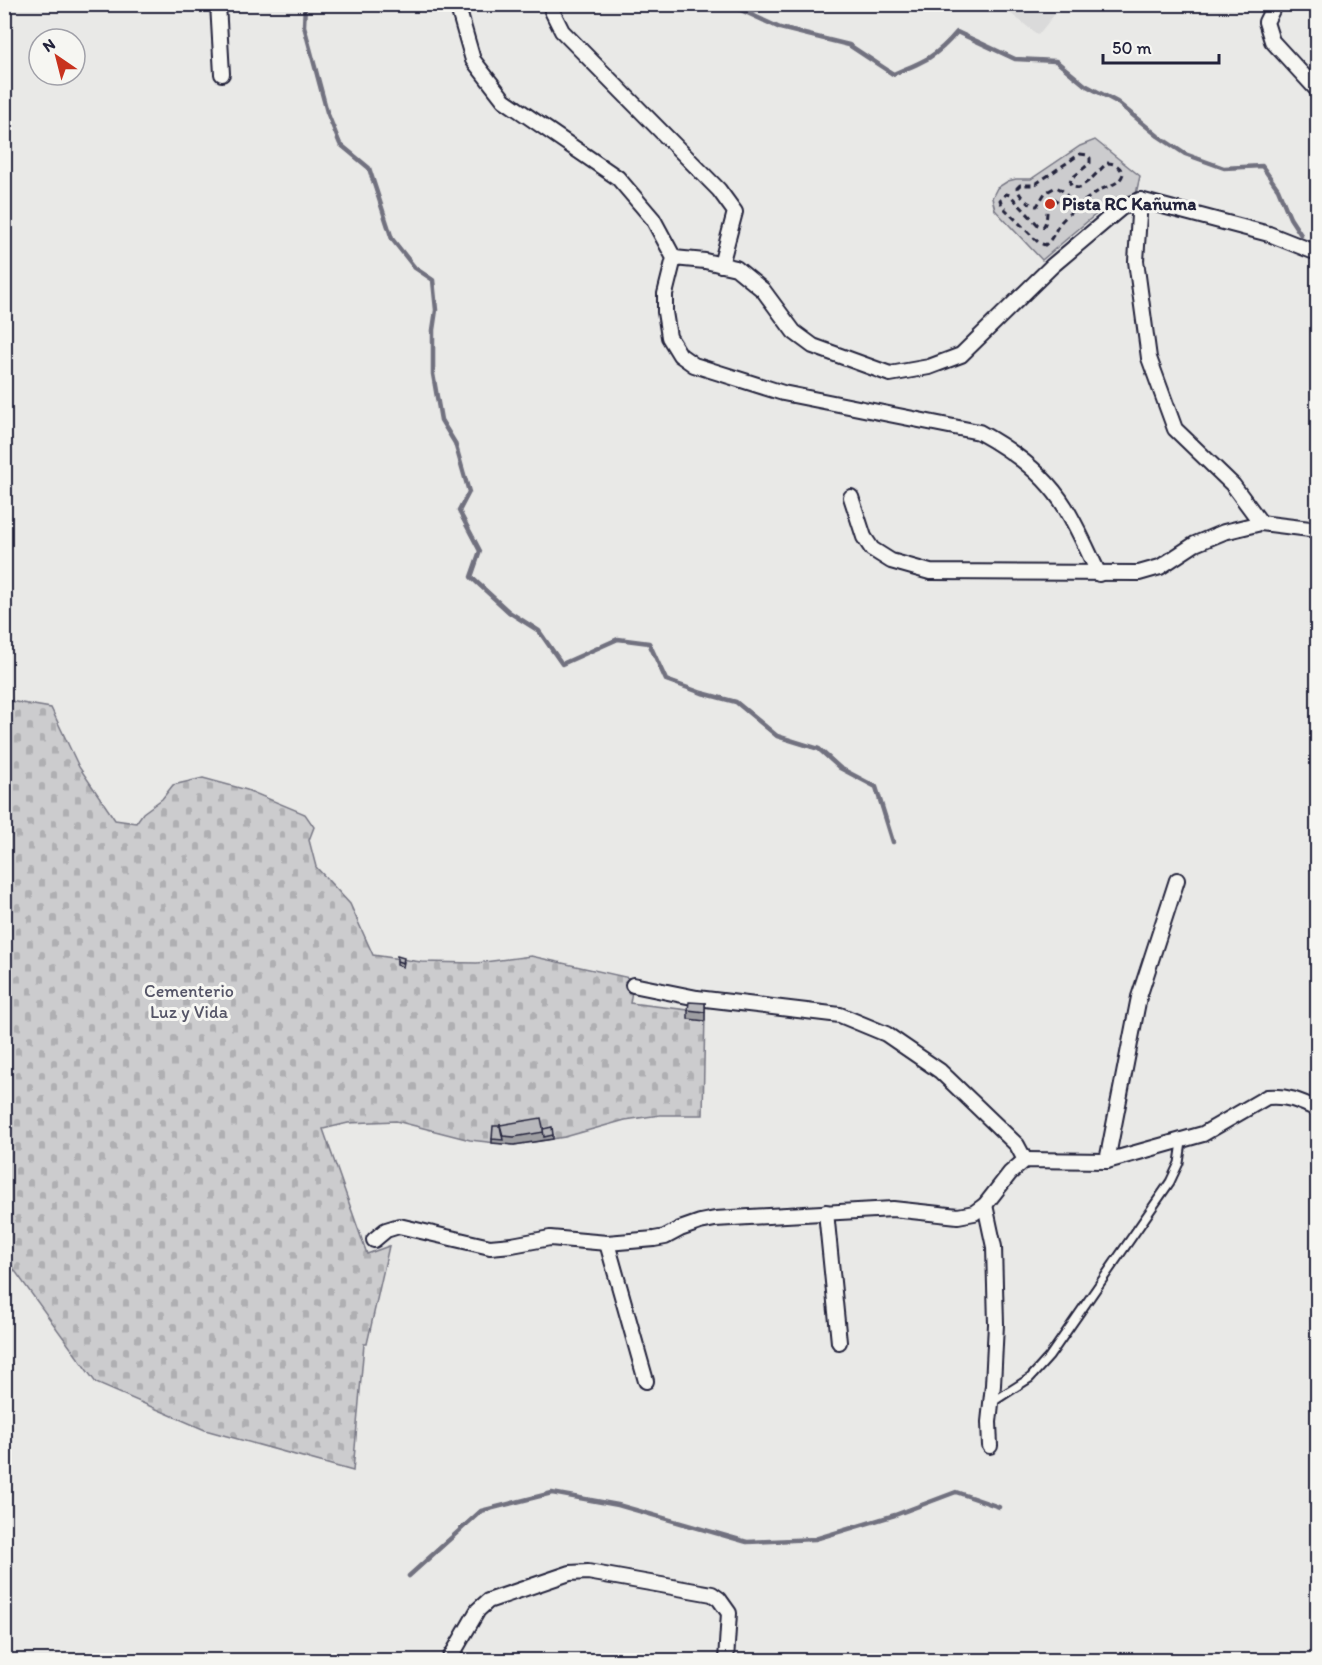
<svg xmlns="http://www.w3.org/2000/svg" width="1322" height="1665" font-family="Itim,sans-serif">
  <style>
    .built { fill: #dadada }
    .grass { fill: #ccccce; stroke: #777784; stroke-width: 1.5 }
    .cemetery { fill: url(#cemetery-stones); stroke: #777784; stroke-width: 1.5 }
    .lines { fill: none; stroke-linecap: round; stroke-linejoin: round }
    .stream { stroke: #71717f; stroke-width: 4.5 }
    .service-casing { stroke: #22223b; stroke-width: 11 }
    .minor-casing { stroke: #22223b; stroke-width: 18 }
    .path { stroke: #22223b; stroke-width: 3; stroke-dasharray: 6 4.5; stroke-linecap: butt }
    .service { stroke: #f6f6f2; stroke-width: 7 }
    .minor { stroke: #f6f6f2; stroke-width: 14 }
    .wall { fill: #9e9ea2; stroke: #22223b; stroke-width: 1.5 }
    .building { fill: #b8b8bc; stroke: #22223b; stroke-width: 1.5 }
    .poi-dot { fill: #c8321e; stroke: #f6f6f2; stroke-width: 2 }
    .labels { text-anchor: middle; stroke-width: 6; stroke-linejoin: round; paint-order: stroke }
    .poi-label { font-size: 18px; font-weight: bold; fill: #22223b; stroke: #f6f6f2; text-anchor: start }
    .park-label { font-size: 18px; fill: #555567; stroke: #f6f6f2 }
  </style>
  <defs>
    <pattern id="cemetery-stones" width="16" height="16" patternUnits="userSpaceOnUse" patternTransform="scale(1.5)"><rect width="16" height="16" fill="#ccccce"/><path d="M2 7V4a2 2 0 0 1 4 0v3zM10 15v-3a2 2 0 0 1 4 0v3z" fill="#afafb2"/></pattern>
  </defs>
  <rect width="100%" height="100%" fill="#e9e9e7"/>
  <filter id="ink" filterUnits="userSpaceOnUse"><feTurbulence type="fractalNoise" baseFrequency=".0167" numOctaves="2"/><feDisplacementMap in="SourceGraphic" scale="12" xChannelSelector="R" yChannelSelector="G"/><feConvolveMatrix kernelMatrix="1 2 1 2 8 2 1 2 1" color-interpolation-filters="sRGB"/></filter>
  <g filter="url(#ink)">
    <!-- built -->
    <polygon class="built" points="1000,5 1062,5 1038,35"/>
    <!-- grass -->
    <polygon class="grass" points="1095,140 1140,176 1136,194 1115,198 1042,260 995,210 992,198 997,188 1008,181 1016,179 1031,179 1080,146"/>
    <!-- cemetery -->
    <polygon class="cemetery" points="4,700 51,708 79,767 115,820 136,823 143,813 162,799 173,785 203,778 247,790 305,814 314,827 309,840 316,867 350,904 373,955 421,962 477,963 531,956 634,979 630,1003 705,1012 703,1115 660,1115 625,1120 565,1137 514,1145 470,1140 396,1121 348,1123 323,1129 367,1254 389,1246 367,1344 364,1344 353,1471 205,1430 96,1383 5,1257"/>
    <g class="lines">
      <!-- stream -->
      <g class="stream">
        <polyline points="305,4 304,26 327,112 340,144 369,168 392,239 415,268 433,280 436,310 433,330 433,374 441,420 455,443 469,492 459,511 480,551 471,577 509,612 539,631 562,664 618,639 649,643 666,680 702,693 736,702 777,736 819,749 840,768 876,787 893,842"/>
        <path d="M 728,4 L 780,28 L 849,45 L 893,74 C 923,62 935,58 957,32 L 1015,59 L 1056,61 L 1085,85 L 1117,102 L 1158,136 L 1185,154 L 1224,168 L 1262,166 L 1278,189 L 1290,218 L 1301,235"/>
        <polyline points="409,1576 481,1511 552,1493 618,1505 747,1542 815,1539 895,1515 956,1492 999,1507"/>
      </g>
      <!-- service casing -->
      <g class="service-casing">
        <polyline id="service" points="991,1403 1030,1378 1049,1357 1170,1182 1179,1163 1182,1142"/>
      </g>
      <!-- minor casing -->
      <g class="minor-casing">
        <g id="minor">
          <polyline points="218,4 222,74"/>
          <path d="M 457,4 L 473,60 L 504,100 L 618,178 L 653,219 L 674,258 L 665,294 L 665,312 L 669,337 L 680,355 L 694,365 L 783,393 L 979,432 C 1012,450 1045,474 1065,507 C 1078,528 1088,552 1099,574"/>
          <polyline points="551,4 552,11 562,31 719,190 735,212 721,265"/>
          <polyline points="1275,4 1266,22 1272,41 1318,91"/>
          <polyline points="1140,200 1136,261 1149,358 1175,429 1233,485 1261,523"/>
          <polyline points="674,258 705,261 736,268 763,290 794,332 813,346 890,374 929,367 961,355 1052,266 1121,208 1140,200 1269,234 1312,251 1318,245"/>
          <polyline points="851,497 864,537 872,549 891,561 930,572 1139,573 1160,567 1195,544 1224,532 1261,523 1318,530"/>
          <polyline points="633,985 697,998 840,1015 886,1034 940,1071 1017,1145 1025,1160"/>
          <polyline points="1107,1161 1139,997 1177,880"/>
          <polyline points="985,1205 994,1247 996,1324 993,1385 989,1422 990,1446"/>
          <polyline points="826,1212 839,1342"/>
          <path d="M 374,1240 L 386,1230 L 399,1226 L 490,1247 L 512,1245 L 550,1238 L 607,1243 L 654,1239 L 665,1237 L 680,1229 L 700,1222 L 715,1219 L 893,1209 L 958,1216 L 974,1213 L 985,1205 L 1010,1173 L 1025,1160 L 1107,1161 L 1203,1134 L 1267,1097 C 1286,1095 1301,1101 1318,1110"/>
          <polyline points="607,1243 646,1381"/>
          <polyline points="449,1660 478,1610 488,1601 570,1573 588,1572 712,1594 719,1599 729,1613 726,1660"/>
        </g>
      </g>
      <!-- path -->
      <path class="path" d="M 1080,154 L 1087,155 L 1090,158 L 1090,163 L 1071,179 L 1070,183 L 1072,187 L 1079,188 L 1090,180 L 1107,163 C 1115,163 1120,166 1123,174 C 1119,186 1107,185 1097,192 C 1085,200 1071,211 1061,222 C 1055,230 1053,239 1045,245 L 1039,243 L 1002,206 L 1000,200 L 1006,194 L 1010,195 L 1038,225 L 1043,227 C 1049,220 1045,209 1050,200 L 1055,199 C 1060,204 1063,206 1069,202 C 1068,195 1063,190 1056,187 L 1045,193 L 1037,206 C 1028,205 1019,196 1017,188 L 1020,185 L 1034,185 Z"/>
      <!-- service -->
      <use href="#service" class="service"/>
      <!-- minor -->
      <use href="#minor" class="minor"/>
    </g>
    <!-- wall -->
    <g class="wall">
      <polygon points="397,961 404,962 403,967 397,965"/>
      <polygon points="705,1003 705,1021 688,1019 688,1010"/>
      <polygon points="500,1125 543,1129 553,1135 553,1139 514,1145 492,1143 492,1139 500,1129"/>
    </g>
    <!-- building -->
    <g class="building">
      <polygon points="397,956 404,958 403,963 397,961"/>
      <polygon points="689,1002 705,1003 705,1012 688,1010"/>
      <polygon points="541,1118 544,1132 514,1137 503,1136 500,1125"/>
      <polygon points="493,1126 500,1126 503,1140 492,1139"/>
      <polygon points="552,1127 553,1135 544,1137 543,1129"/>
    </g>
  </g>
  <!-- markers -->
  <circle class="poi-dot" cx="1050" cy="204" r="6"/>
  <g class="labels">
    <!-- poi labels -->
    <g class="poi-label">
      <text x="1062" y="210">Pista RC Kañuma</text>
    </g>
    <!-- park labels -->
    <g class="park-label">
      <text x="189" y="997">Cementerio<tspan x="189" dy="21">Luz y Vida</tspan></text>
    </g>
  </g>
  <!-- margin -->
  <rect width="1322" height="1665" fill="none" stroke="#f6f6f2" stroke-width="24"/>
  <rect x="12" y="12" width="1298" height="1641" fill="none" stroke="#22223b" stroke-width="2" filter="url(#ink)"/>
  <!-- north arrow -->
  <g transform="translate(57 57) rotate(325)"><circle r="28" fill="#f6f6f2" stroke="#a1a1a9" stroke-width="1.5"/>
  <path d="M0-4.5L10 22L0 15L-10 22Z" fill="#c8321e"/>
  <text y="-9" font-size="16" font-weight="bold" text-anchor="middle" fill="#22223b">N</text>
  </g>
  <!-- scale -->
  <path d="M1103 54v9h116v-9" fill="none" stroke="#22223b" stroke-width="3"/>
  <text x="1112" y="54" font-size="18" fill="#22223b" stroke="#f6f6f2" stroke-width="4.5" paint-order="stroke">50 m</text>
</svg>
